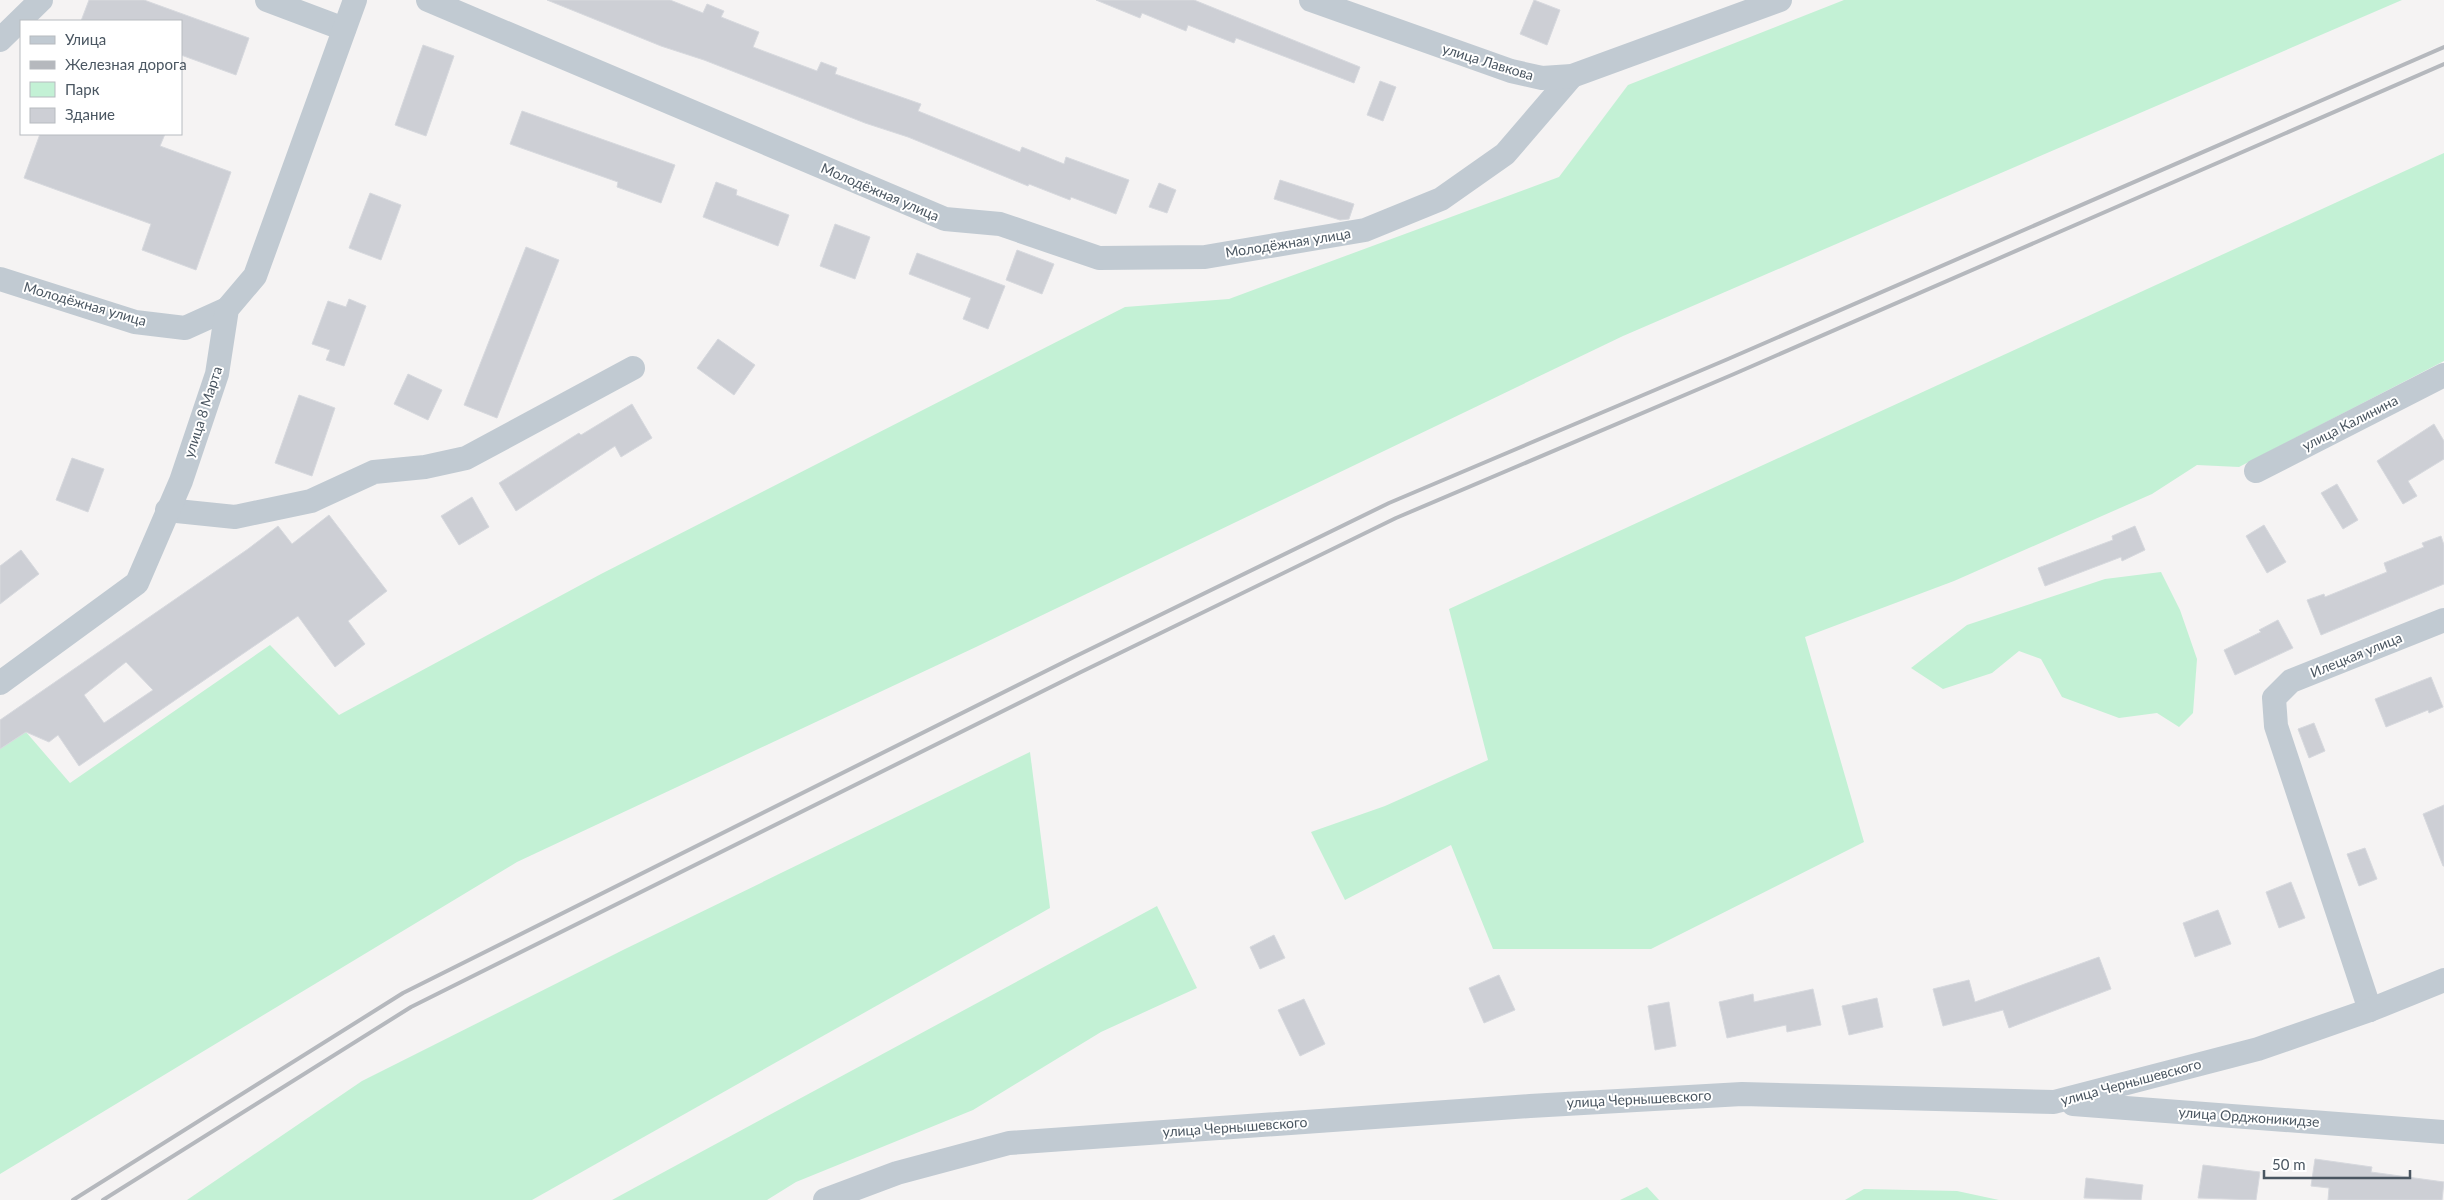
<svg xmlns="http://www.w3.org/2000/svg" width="2444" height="1200" font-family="Lato,sans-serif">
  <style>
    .green { fill: #c3f1d5 }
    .building { fill: #cdcfd5; stroke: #d7d9de; fill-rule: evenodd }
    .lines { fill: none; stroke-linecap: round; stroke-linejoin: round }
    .minor { stroke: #c1cad2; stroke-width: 24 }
    .rail { stroke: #b5b8bd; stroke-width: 4 }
    .labels { text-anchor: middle; stroke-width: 4; stroke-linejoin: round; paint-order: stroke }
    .street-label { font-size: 14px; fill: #4a5661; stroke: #fff }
  </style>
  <rect width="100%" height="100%" fill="#f5f3f3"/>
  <!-- green -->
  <g class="green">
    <polygon points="1844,0 2402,0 1623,336 976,647 517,862 0,1174 0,749 26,732 70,783 270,645 339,715 601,574 1125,307 1229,299 1559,177 1628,85"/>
    <polygon points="2444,153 2444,361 2239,467 2197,465 2152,494 1954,581 1805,637 1864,842 1651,949 1493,949 1451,845 1345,900 1311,832 1385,806 1488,760 1449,609"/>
    <polygon points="2161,572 2180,610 2197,659 2193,713 2179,727 2157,713 2119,718 2062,697 2041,659 2019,651 1992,673 1943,689 1911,668 1967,625 2105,579"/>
    <polygon points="1030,752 1050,908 532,1200 187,1200 362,1081 625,949"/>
    <polygon points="1157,906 1197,988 1101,1032 973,1110 796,1182 767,1200 612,1200"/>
    <polygon points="1647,1187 1659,1200 1620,1200"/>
    <polygon points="1864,1189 1957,1191 1999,1200 1845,1200"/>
  </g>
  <!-- building -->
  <g class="building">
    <polygon points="89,0 144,0 249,38 236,75 181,55 181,21 81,21"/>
    <polygon points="547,0 670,0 703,13 707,4 724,11 721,17 759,32 753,47 817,71 821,62 837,68 835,74 921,104 918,111 1020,152 1022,147 1064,164 1066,157 1129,180 1116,214 1071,197 1070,200 1029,184 1028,186 908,137 865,123 704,60 661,46"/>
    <polygon points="1096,0 1194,0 1360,67 1354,83 1236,38 1234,43 1188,25 1186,31 1142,13 1140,18"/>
    <polygon points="1534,0 1560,10 1547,45 1520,34"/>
    <polygon points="423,45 454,56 426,136 395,125"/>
    <polygon points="1380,81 1396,87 1383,121 1367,115"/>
    <polygon points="522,111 675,165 661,203 617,187 618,182 510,144"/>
    <polygon points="40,134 165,134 160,146 231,172 196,270 142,250 151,224 24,178"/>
    <polygon points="1280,180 1354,204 1349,219 1340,220 1274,199"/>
    <polygon points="716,182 737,190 736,195 789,215 778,246 703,217"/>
    <polygon points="1159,183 1176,190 1167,213 1149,207"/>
    <polygon points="370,193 401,205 381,260 349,248"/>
    <polygon points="835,224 870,237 855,279 820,266"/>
    <polygon points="526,247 559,260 497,418 464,405"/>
    <polygon points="1017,250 1054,264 1042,294 1006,280"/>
    <polygon points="917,253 1005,286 988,329 963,319 971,298 909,274"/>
    <polygon points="349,299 366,306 344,366 326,360 330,350 312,344 328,301 346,307"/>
    <polygon points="718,339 755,365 734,395 697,368"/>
    <polygon points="408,374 442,390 428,420 394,404"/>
    <polygon points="299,395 335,408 312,476 275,463"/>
    <polygon points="632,404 652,438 621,457 615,446 516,511 499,483 579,433 581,435"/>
    <polygon points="2434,424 2444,441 2444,459 2408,481 2417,496 2403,504 2377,461"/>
    <polygon points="72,458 104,469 88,512 56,500"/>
    <polygon points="2337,484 2358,520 2343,529 2321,493"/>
    <polygon points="472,497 489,527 459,545 441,516"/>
    <path d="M 329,515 L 387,591 L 348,621 L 365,644 L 335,667 L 298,616 L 79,766 L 58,735 L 49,742 L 26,732 L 0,749 L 0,720 L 248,549 L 278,526 L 292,544 ZM 126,662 L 153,690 L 104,723 L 84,695 Z"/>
    <polygon points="2264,525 2286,562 2267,573 2246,536"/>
    <polygon points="2135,526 2145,550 2122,561 2121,557 2045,586 2038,568 2113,540 2112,536"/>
    <polygon points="2441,536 2444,545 2444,584 2321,635 2307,600 2324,594 2325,597 2387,572 2384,563 2424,547 2422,543"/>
    <polygon points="21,550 39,574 0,604 0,566"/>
    <polygon points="2278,620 2293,648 2235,675 2224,650 2261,632 2259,630"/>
    <polygon points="2431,677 2443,707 2429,713 2428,710 2386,727 2375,699"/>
    <polygon points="2314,723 2325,751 2309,758 2298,729"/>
    <polygon points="2444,805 2444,866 2443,866 2423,814"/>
    <polygon points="2365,848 2377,879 2359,886 2347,854"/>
    <polygon points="2291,882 2305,918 2279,928 2266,892"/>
    <polygon points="2218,910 2231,944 2195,957 2183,923"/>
    <polygon points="1274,935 1285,958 1260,969 1250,947"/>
    <polygon points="2099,957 2111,989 2009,1028 2003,1010 1943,1026 1933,989 1969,980 1975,1002"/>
    <polygon points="1499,975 1515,1010 1484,1023 1469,988"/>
    <polygon points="1813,989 1821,1025 1787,1032 1786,1025 1727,1038 1719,1002 1753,994 1754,1002"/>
    <polygon points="1877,998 1883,1027 1849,1035 1842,1006"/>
    <polygon points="1304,999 1325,1044 1300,1056 1278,1010"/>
    <polygon points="1669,1002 1676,1046 1655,1050 1648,1006"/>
    <polygon points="2315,1159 2372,1167 2371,1172 2444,1182 2442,1200 2328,1200 2329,1188 2311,1186"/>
    <polygon points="2203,1165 2260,1172 2256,1200 2198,1198"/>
    <polygon points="2086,1178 2143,1185 2141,1200 2084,1198"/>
  </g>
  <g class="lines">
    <!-- minor -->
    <g class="minor">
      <polyline points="267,0 344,29"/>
      <polyline points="428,0 945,219 1000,224 1099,258 1205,257 1365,230 1441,199 1505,154 1572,76"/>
      <polyline points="1311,0 1511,71 1542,78 1572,76 1780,0"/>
      <polyline points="0,40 41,0"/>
      <polyline points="0,279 135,322 185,328 227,309"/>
      <polyline points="2256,471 2444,375"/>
      <polyline points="167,510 235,517 311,501 374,472 425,467 466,458 633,368"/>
      <polyline points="0,683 137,583 181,481 217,374 227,309 255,276 355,0"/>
      <polyline points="2370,1010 2276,726 2274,698 2291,681 2444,620"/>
      <polyline points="2073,1104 2444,1132"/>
      <polyline points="825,1200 897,1173 1009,1143 1530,1106 1742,1094 2054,1102 2258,1049 2370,1010 2444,980"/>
    </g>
    <!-- rail -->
    <g class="rail">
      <polyline points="73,1200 403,993 1072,658 1389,503 1728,359 2444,47"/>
      <polyline points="103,1200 411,1007 1079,673 1396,518 1734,374 2444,64"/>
    </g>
  </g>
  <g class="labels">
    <!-- street labels -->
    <g class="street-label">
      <text transform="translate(1488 62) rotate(17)" y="5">улица Лавкова</text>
      <text transform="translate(880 192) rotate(23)" y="5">Молодёжная улица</text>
      <text transform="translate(1288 243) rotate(-9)" y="5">Молодёжная улица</text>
      <text transform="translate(85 304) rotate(16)" y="5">Молодёжная улица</text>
      <text transform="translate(203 412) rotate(-72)" y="5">улица 8 Марта</text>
      <text transform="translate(2350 423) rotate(-27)" y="5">улица Калинина</text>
      <text transform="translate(2356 655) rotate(-22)" y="5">Илецкая улица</text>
      <text transform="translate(2131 1082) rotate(-15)" y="5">улица Чернышевского</text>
      <text transform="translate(1639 1099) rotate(-3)" y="5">улица Чернышевского</text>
      <text transform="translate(2249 1117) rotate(4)" y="5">улица Орджоникидзе</text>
      <text transform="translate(1235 1127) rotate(-4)" y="5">улица Чернышевского</text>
    </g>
  </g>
  <!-- legend -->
  <rect x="20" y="20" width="162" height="115" fill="#ffffff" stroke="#b7bbc0"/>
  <rect x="30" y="36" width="25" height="8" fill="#c1cad2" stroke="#b7bbc0"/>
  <text x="65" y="45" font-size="15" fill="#4a5661">Улица</text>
  <rect x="30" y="61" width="25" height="8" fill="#b5b8bd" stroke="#b7bbc0"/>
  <text x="65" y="70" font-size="15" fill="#4a5661">Железная дорога</text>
  <rect x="30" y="82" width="25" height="15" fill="#c3f1d5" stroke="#b7bbc0"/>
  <text x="65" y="95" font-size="15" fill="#4a5661">Парк</text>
  <rect x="30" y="108" width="25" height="15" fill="#cdcfd5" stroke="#b7bbc0"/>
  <text x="65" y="120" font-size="15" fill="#4a5661">Здание</text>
  <!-- scale -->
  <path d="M2264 1170v8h146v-8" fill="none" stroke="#4a5661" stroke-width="2.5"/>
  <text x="2272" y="1170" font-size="15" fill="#4a5661" stroke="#ffffff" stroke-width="4" paint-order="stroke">50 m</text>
</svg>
